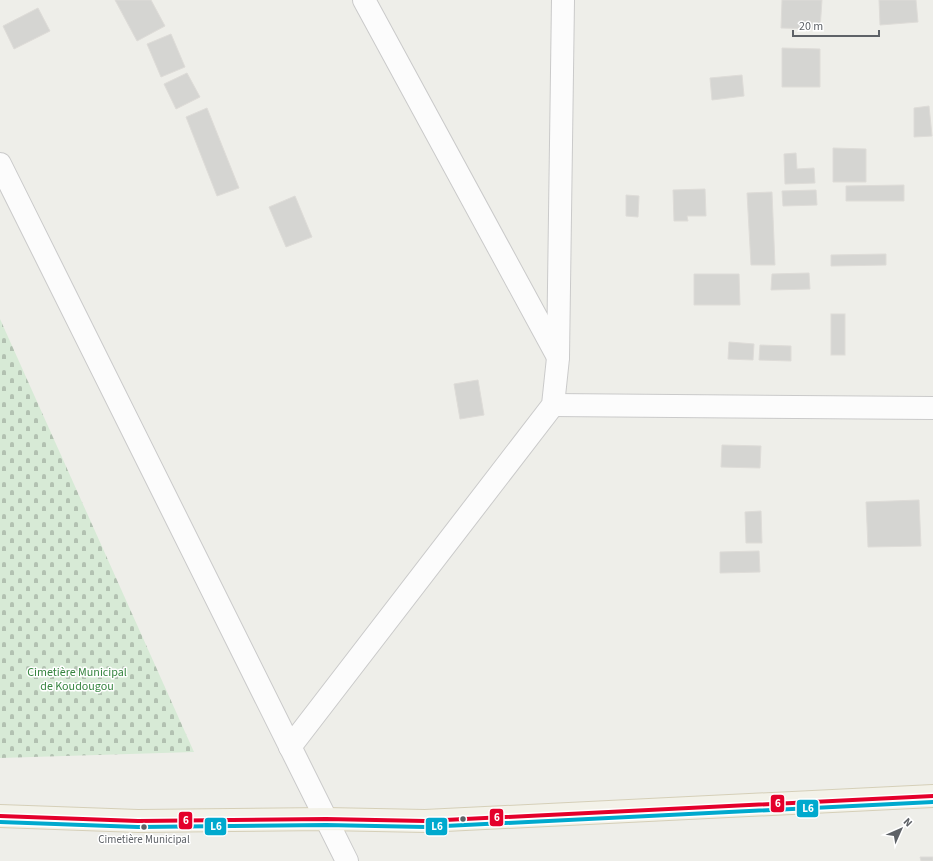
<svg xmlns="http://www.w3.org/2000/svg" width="933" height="861" font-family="'Source Sans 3',sans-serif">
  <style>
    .cemetery { fill: url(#cemetery-stones) }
    .building { fill: #d5d5d2; stroke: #dedcd8 }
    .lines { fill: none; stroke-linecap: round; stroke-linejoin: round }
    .minor-casing { stroke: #cacaca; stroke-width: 24 }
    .major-casing { stroke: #d5cfb8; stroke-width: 24 }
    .minor { stroke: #fcfcfc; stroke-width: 22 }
    .major { stroke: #f3f2e9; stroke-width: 22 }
    .bus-1-casing { stroke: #fff; stroke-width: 7 }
    .bus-2-casing { stroke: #fff; stroke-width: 7 }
    .bus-1 { stroke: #e4002b; stroke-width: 4 }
    .bus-2 { stroke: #00a9ce; stroke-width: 4 }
    .bus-dot { fill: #5e6267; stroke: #fff; stroke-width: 1.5 }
    .labels { text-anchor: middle; stroke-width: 3; stroke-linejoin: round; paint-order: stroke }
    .bus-label { font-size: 11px; fill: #5e6267; stroke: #fff }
    .park-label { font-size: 12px; fill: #378540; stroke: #fff }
    .line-badge { stroke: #fff; stroke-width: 1.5 }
    .badge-label { font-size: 11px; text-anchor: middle; font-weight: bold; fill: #fff }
  </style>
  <defs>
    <pattern id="cemetery-stones" width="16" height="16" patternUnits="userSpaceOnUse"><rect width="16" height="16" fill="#d7ead6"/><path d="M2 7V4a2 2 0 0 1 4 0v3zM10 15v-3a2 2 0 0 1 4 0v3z" fill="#b2c1b1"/></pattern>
  </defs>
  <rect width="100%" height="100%" fill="#eeeee9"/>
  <!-- cemetery -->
  <polygon class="cemetery" points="0,319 194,752 0,758"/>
  <!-- building -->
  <g class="building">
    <polygon points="115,0 151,0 165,26 137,41"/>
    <polygon points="782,0 822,0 820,29 781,28"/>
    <polygon points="879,0 916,0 918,22 880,25"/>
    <polygon points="38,8 50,31 14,49 3,26"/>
    <polygon points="171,34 185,67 161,77 147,44"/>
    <polygon points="782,48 820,49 820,87 782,87"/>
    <polygon points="187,73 200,97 176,109 164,84"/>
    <polygon points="742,75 744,96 712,100 710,78"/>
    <polygon points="929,106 932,136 914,137 914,108"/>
    <polygon points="207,108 239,188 217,196 186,117"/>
    <polygon points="833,148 866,149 866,182 833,182"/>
    <polygon points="796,153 797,169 814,168 815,183 785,184 784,154"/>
    <polygon points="904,185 904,201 846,201 846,186"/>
    <polygon points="705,189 706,216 687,216 688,221 674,221 673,190"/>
    <polygon points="816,190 817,205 783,206 782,191"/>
    <polygon points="772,192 775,265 751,265 747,193"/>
    <polygon points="626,195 639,196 638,217 626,216"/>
    <polygon points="295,196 312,237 286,247 269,207"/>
    <polygon points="886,254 886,265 831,266 831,255"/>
    <polygon points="809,273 810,289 771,290 772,274"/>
    <polygon points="694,274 739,274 740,305 694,305"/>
    <rect x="831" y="314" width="14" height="41"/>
    <polygon points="729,342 754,344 753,360 728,359"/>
    <polygon points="760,345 791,346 791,361 759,360"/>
    <polygon points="478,380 484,415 460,419 454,384"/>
    <polygon points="722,445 761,446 760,468 721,467"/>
    <polygon points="919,500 921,546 868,547 866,502"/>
    <polygon points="761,511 762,543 746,543 745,512"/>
    <polygon points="759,551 760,572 720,573 720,552"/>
    <polygon points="920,857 933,857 933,861 921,861"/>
  </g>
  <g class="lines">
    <!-- minor casing -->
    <g class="minor-casing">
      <g id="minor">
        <polyline points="364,0 558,357"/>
        <polyline points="0,164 347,861"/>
        <polyline points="553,405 933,408"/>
        <polyline points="290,747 553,405 558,358 563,0"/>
      </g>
    </g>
    <!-- major casing -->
    <g class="major-casing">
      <polyline id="major" points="0,816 138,821 326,819 425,821 933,796"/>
    </g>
    <!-- minor -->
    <use href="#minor" class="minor"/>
    <!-- major -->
    <use href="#major" class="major"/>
    <!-- bus-1 casing -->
    <g class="bus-1-casing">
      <polyline id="bus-1" points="0,816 138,821 326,819 425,821 933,796"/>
    </g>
    <!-- bus-2 casing -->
    <g class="bus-2-casing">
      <polyline id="bus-2" points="0,822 138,827 326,825 425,827 933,802"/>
    </g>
    <!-- bus-1 -->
    <use href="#bus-1" class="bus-1"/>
    <!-- bus-2 -->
    <use href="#bus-2" class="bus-2"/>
  </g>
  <!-- markers -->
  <g class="bus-dot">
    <circle cx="463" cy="819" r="3.5"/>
    <circle cx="144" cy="827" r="3.5"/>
  </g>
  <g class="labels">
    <!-- bus labels -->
    <g class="bus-label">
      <text x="144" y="843">Cimetière Municipal</text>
    </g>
    <!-- park labels -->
    <g class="park-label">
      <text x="77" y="676">Cimetière Municipal<tspan x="77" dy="14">de Koudougou</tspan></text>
    </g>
  </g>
  <g class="line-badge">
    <rect x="770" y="794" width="15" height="19" rx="4" fill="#e4002b"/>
    <rect x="796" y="799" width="23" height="19" rx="4" fill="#00a9ce"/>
    <rect x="489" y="808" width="15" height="19" rx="4" fill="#e4002b"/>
    <rect x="178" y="811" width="15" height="19" rx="4" fill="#e4002b"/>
    <rect x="204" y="817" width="23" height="19" rx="4" fill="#00a9ce"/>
    <rect x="425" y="817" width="23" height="19" rx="4" fill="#00a9ce"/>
  </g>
  <g class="badge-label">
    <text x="778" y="807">6</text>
    <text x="808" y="812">L6</text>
    <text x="497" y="821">6</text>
    <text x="186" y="824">6</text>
    <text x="216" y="830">L6</text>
    <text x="437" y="830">L6</text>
  </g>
  <!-- north arrow -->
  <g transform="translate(901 829) rotate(45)" stroke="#ffffff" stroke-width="3" paint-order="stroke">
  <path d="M0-3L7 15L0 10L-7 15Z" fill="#5e6267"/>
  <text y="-6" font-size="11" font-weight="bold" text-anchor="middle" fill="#5e6267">N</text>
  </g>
  <!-- scale -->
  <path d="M793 30v6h86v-6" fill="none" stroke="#5e6267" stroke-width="2"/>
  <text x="799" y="30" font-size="12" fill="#5e6267" stroke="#ffffff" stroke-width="3" paint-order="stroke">20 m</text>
</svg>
